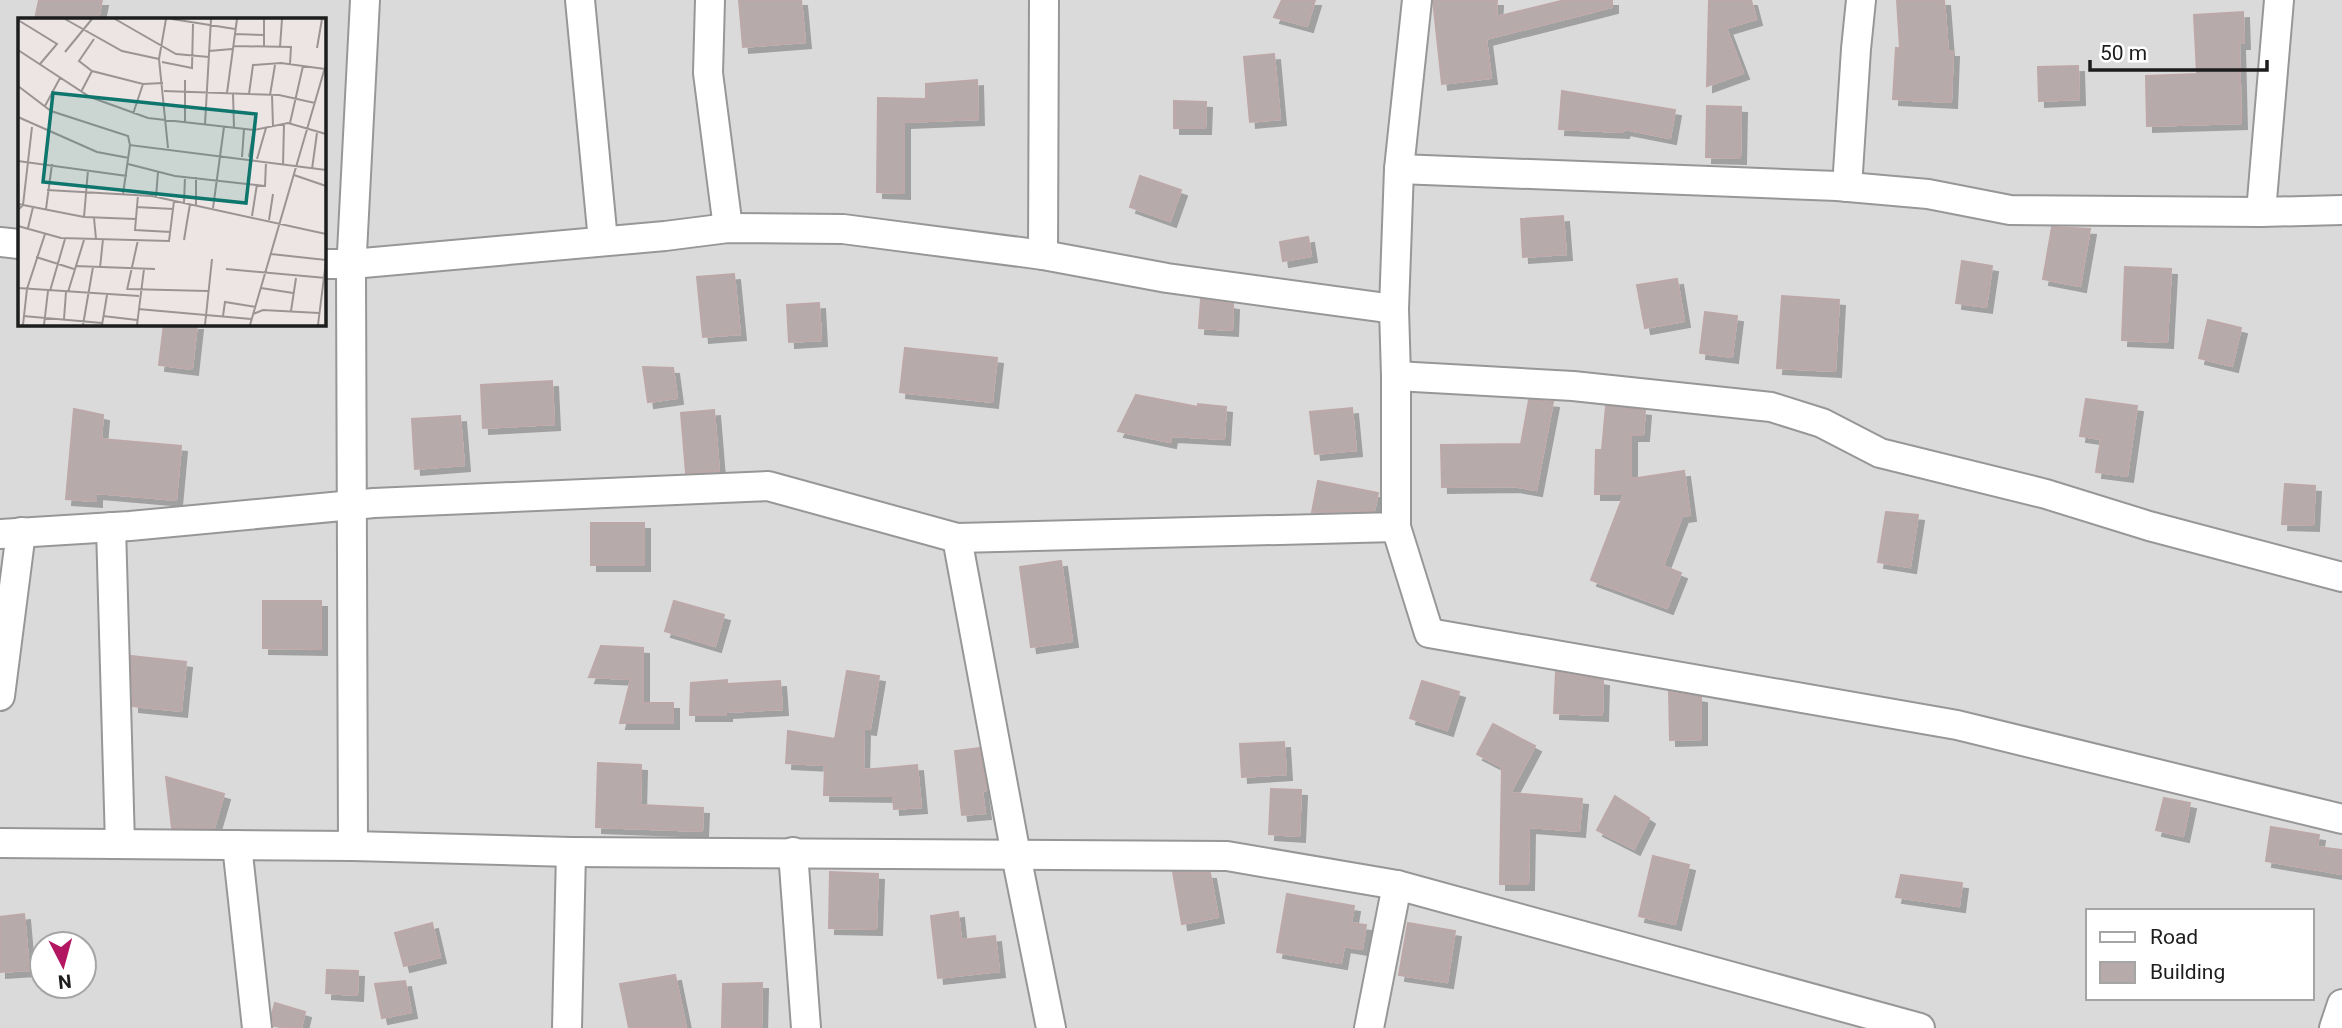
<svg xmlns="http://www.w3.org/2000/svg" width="2342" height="1028" font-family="Roboto,sans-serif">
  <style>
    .residential { fill: #dbdada; fill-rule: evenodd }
    .building { fill: #b6aaaa; stroke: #bda8a9; stroke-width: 2; filter: url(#shadow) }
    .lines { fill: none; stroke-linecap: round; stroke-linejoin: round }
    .minor-casing { stroke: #979797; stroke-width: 32 }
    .minor { stroke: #fff; stroke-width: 28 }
    .inset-road { fill: none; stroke: #9a9594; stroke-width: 2 }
    .view { fill: #0f766e; fill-opacity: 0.15; stroke: #0f766e; stroke-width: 3.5 }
    .inset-edge { fill: none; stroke: #1d1d1d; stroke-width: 3.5 }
  </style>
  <defs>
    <filter id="shadow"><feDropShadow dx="6" dy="6" stdDeviation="0" flood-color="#0004"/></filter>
  </defs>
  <rect width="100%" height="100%" fill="#ede5e4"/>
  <!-- residential -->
  <path class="residential" d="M 0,0 L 2342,0 L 2342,1028 L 0,1028 ZM 19,19 L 324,19 L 324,324 L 19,324 ZM 2088,911 L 2312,911 L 2312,998 L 2088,998 ZM 42,944 L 84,944 L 84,986 L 42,986 Z"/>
  <!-- building -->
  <g class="building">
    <polygon points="39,0 102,0 98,19 35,19"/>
    <polygon points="739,0 801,0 805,42 743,47"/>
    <polygon points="1282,0 1315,0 1307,26 1274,17"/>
    <polygon points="1433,0 1497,0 1496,17 1565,0 1612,0 1612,7 1486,39 1491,78 1442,84"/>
    <polygon points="1709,0 1751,0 1756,19 1726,28 1743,73 1707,86"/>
    <polygon points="1897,0 1944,0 1948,51 1953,51 1951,102 1893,99 1896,48 1900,48"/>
    <polygon points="2243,12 2244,43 2239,43 2241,123 2147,126 2146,76 2197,74 2194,15"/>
    <polygon points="1274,54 1280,119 1250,122 1244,57"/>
    <polygon points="2078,66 2079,99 2039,101 2038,67"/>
    <polygon points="977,80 978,119 904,122 904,193 877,192 878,98 926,99 926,84"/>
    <polygon points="1562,91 1675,110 1670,138 1624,129 1623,132 1559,129"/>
    <polygon points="1174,101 1206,102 1205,128 1174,128"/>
    <polygon points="1707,106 1741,107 1740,158 1706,157"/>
    <polygon points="1140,176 1181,190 1170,221 1130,207"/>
    <polygon points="1563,216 1566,254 1523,257 1521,219"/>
    <polygon points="2052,227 2090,229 2080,286 2043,279"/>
    <polygon points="1308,237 1311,256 1283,261 1280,242"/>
    <polygon points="1962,261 1992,266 1986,307 1956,303"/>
    <polygon points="2125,267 2171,269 2167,342 2122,340"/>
    <polygon points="734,274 740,334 703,337 697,277"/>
    <polygon points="1677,279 1684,321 1645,328 1637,285"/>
    <polygon points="1782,296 1839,300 1835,371 1777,368"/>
    <polygon points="1201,299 1233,304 1232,330 1199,328"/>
    <polygon points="819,303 821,340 789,342 787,305"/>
    <polygon points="1705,312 1737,316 1732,357 1700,353"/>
    <polygon points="2208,320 2241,328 2232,366 2199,358"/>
    <polygon points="164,324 197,324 192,369 159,365"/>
    <polygon points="905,348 997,358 992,402 900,392"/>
    <polygon points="643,367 673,368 677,398 648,402"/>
    <polygon points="552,381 554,424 483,428 481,385"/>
    <polygon points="1136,395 1198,407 1198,404 1226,407 1224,439 1171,436 1170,442 1118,431"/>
    <polygon points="2086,399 2137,406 2127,476 2096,472 2101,439 2080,436"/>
    <polygon points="1529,400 1553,402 1536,490 1513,486 1442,487 1441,445 1521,444"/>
    <polygon points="1606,406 1645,410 1643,435 1631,435 1631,479 1684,471 1690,515 1682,516 1663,566 1681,573 1667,608 1591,580 1624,494 1595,494 1596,450 1602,450"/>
    <polygon points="1352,408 1356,450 1315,454 1310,412"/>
    <polygon points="74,409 103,415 101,439 181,446 176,500 96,493 96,501 66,499"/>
    <polygon points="714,410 719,471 686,473 681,413"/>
    <polygon points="460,416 464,465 415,469 412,419"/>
    <polygon points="1318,481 1378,493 1374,511 1312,512"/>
    <polygon points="2285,484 2315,486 2313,525 2282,524"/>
    <polygon points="1886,512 1918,515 1910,567 1878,562"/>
    <rect x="591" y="523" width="53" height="42"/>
    <polygon points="1061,561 1072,641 1031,647 1020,567"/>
    <polygon points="263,601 321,601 321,649 263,648"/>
    <polygon points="674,601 724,615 715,646 665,631"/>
    <polygon points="601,646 643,648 643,703 673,703 673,723 620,723 631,679 589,677"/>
    <polygon points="131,656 186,662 181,711 133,706"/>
    <polygon points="847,671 879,676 870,729 864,728 863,770 917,765 921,807 894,809 893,796 824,795 825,765 786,763 788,731 835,739"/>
    <polygon points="1556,672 1603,680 1602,715 1554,713"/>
    <polygon points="727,680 727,684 780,681 782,709 726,712 726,715 690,715 691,683"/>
    <polygon points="1422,681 1459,692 1447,730 1410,718"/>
    <polygon points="1669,692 1701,697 1701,739 1670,740"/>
    <polygon points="1493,724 1535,746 1510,793 1582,799 1579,831 1529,827 1528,884 1500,884 1502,767 1477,754"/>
    <polygon points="1284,742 1286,774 1242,777 1240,744"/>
    <polygon points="979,748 987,790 982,791 985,813 962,815 955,751"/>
    <polygon points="598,763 641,765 640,805 703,808 702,831 596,827"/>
    <polygon points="166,777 224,794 214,828 172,828"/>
    <polygon points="1271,789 1301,790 1299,836 1269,834"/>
    <polygon points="1615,796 1649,818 1634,849 1597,830"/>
    <polygon points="2164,798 2190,803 2183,836 2156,830"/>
    <polygon points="2271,827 2319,835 2317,847 2342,850 2342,874 2266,861"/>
    <polygon points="1653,856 1689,865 1675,924 1639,916"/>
    <polygon points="830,872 878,874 876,929 829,928"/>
    <polygon points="1173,872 1210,873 1218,917 1182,924"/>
    <polygon points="1901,875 1962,883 1959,906 1896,897"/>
    <polygon points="1287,894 1354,906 1351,923 1366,925 1362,949 1344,946 1341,963 1277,952"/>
    <polygon points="958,912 961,940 995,936 999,971 938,978 931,916"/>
    <polygon points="24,914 29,970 0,972 0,917"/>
    <polygon points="432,923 440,957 404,966 395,933"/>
    <polygon points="1408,923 1455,931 1447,982 1399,975"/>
    <polygon points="327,970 358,971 357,995 326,993"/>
    <polygon points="675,975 686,1028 629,1028 620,984"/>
    <polygon points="405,981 411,1012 382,1018 375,984"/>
    <polygon points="762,983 761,1028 722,1028 723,984"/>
    <polygon points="275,1003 305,1012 301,1028 274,1026 272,1014"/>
  </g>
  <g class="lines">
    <!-- minor casing -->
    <g class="minor-casing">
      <g id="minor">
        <polyline points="580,0 603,241"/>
        <polyline points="710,0 708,73 728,228"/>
        <polyline points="1399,169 1837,186 1928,194 2010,210 2261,212 2342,210"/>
        <polyline points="1847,187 1856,49 1861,0"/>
        <polyline points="2261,212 2279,0"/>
        <polyline points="0,242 19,244"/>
        <polyline points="1043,255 1044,0"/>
        <polyline points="324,264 352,264 665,236 728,228 843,229 1043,255 1167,278 1394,309"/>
        <polyline points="1396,376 1573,386 1771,407 1822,423 1880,453 2046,494 2149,526 2342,577"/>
        <polyline points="111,527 120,844"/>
        <polyline points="1396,527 1429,633 1957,725 2342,819"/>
        <polyline points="0,534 130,526 374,503 768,486 957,538 1396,527 1396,376 1394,309 1399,169 1417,0"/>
        <polyline points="957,538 1016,855 1051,1028"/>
        <polyline points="0,696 21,532"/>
        <polyline points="0,843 353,846 571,852 1227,856 1397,885 1920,1028"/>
        <polyline points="237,845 257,1028"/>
        <polyline points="353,846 351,272 365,0"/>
        <polyline points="793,852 806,1028"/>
        <polyline points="567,1028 571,852"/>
        <polyline points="1369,1028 1397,885"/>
        <polyline points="2334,1028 2342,1004"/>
      </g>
    </g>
    <!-- minor -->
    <use href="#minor" class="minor"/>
  </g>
  <!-- overview -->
  <g transform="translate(18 18)">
    <rect width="308" height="308" fill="#ede5e4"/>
    <path class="inset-road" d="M 47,1 L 104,33 L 141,41M 97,1 L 158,36 L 191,39M 148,1 L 141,41 L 150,130M 154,1 L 217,11M 246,1 L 246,29M 0,2 L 39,26 L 22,46M 217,16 L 246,17M 76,21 L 61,43 L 74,53 L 125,66 L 145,65M 216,28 L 273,29 L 272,46M 262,29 L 264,1M 299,30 L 304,1M 0,32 L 72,79 L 130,100 L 236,112 L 270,105 L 308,116M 191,33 L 214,31M 47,34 L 74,1M 144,44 L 174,50 L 175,6M 167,62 L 167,104M 0,68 L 33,93 L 110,118 L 112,127M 146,73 L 261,77 L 297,85M 63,74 L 74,53M 209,75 L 219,1M 215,75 L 216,110M 231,76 L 235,47 L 263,45 L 307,51M 252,77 L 257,47M 254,77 L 255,108M 27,88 L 42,60M 115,96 L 125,66M 0,99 L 79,134 L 111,140M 272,105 L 285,48M 187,106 L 193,1M 224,139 L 226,111M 231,139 L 236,112M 239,141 L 248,110M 0,143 L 109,158M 110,146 L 157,158 L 247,168 L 248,144M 265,147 L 266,106M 294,151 L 299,115M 276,157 L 308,168M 29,172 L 134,178 L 308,216M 105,176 L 112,127 L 308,152M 120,177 L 117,212 L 153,214M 138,179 L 140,154M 166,185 L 167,159M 0,186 L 66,199 L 118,201M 178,188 L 178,159M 118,189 L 155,191M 195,190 L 206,109M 28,191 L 34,146M 0,192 L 5,187 L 14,109M 234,198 L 239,166M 66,199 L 70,152M 76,200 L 78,221M 251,202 L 255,176M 0,208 L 43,220 L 151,223 L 156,183M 10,210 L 15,189M 166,222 L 172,186M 253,236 L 308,242M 18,239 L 56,251M 57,248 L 137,251M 82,250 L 85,221M 208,251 L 308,260M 0,270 L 121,278M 243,270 L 275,275M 109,271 L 190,273M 109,272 L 120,222M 32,273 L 47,221M 50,274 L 66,222M 120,291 L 233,301M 273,293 L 278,260M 235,296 L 245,292 L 301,295M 5,298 L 84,305M 85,298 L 119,302M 205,298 L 207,284 L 238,289M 46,301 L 48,274M 5,307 L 9,271 L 27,216M 26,307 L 30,273M 65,307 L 75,249M 84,307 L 89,277M 119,307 L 126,251M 187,307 L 194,241M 232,307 L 308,46M 300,307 L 308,243"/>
    <path class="view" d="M 35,75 L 238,96 L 228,185 L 25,164 Z"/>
    <rect width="308" height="308" class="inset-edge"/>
  </g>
  <!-- legend -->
  <rect x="2086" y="909" width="228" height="91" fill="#ffffff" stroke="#a5a5a5" stroke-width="2"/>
  <rect x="2100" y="932" width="35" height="10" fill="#ffffff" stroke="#a5a5a5" stroke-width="2"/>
  <text x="2150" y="944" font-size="21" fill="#1d1d1d">Road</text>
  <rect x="2100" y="962" width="35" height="21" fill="#b6aaaa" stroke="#a5a5a5" stroke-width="2"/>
  <text x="2150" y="979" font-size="21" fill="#1d1d1d">Building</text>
  <!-- north arrow -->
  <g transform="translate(63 965) rotate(174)"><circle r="33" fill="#ffffff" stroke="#a5a5a5" stroke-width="2"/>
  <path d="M0-5L12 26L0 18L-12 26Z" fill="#b31761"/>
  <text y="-10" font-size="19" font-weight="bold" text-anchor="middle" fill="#1d1d1d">N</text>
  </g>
  <!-- scale -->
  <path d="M2090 60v10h177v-10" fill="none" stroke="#1d1d1d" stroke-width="3.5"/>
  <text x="2100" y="60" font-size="21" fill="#1d1d1d" stroke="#ffffff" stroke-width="5" paint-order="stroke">50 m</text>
</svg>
